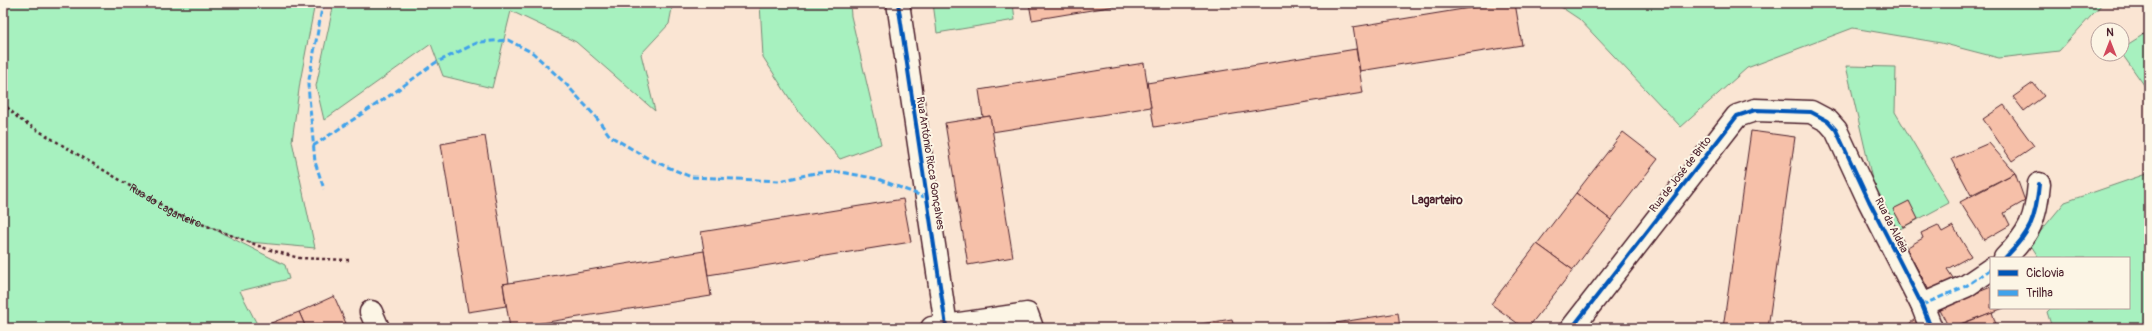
<svg xmlns="http://www.w3.org/2000/svg" width="2152" height="331" font-family="Pangolin,sans-serif">
  <style>
    .green { fill: #a7f1bf; stroke: #788875 }
    .building { fill: #f6c0a9; stroke: #4a1f2b }
    .lines { fill: none; stroke-linecap: round; stroke-linejoin: round }
    .minor-casing { stroke: #4a1f2b; stroke-width: 25 }
    .path { stroke: #4a1f2b; stroke-width: 2.5; stroke-dasharray: 3 3; stroke-linecap: butt }
    .minor { stroke: #fcf5e5; stroke-width: 22 }
    .quiet { stroke: #40a2eb; stroke-width: 3; stroke-dasharray: 6 3; stroke-linecap: butt }
    .cycleway-casing { stroke: #fcf5e5; stroke-width: 6 }
    .cycleway { stroke: #0057b8; stroke-width: 4 }
    .labels { text-anchor: middle; stroke-width: 4; stroke-linejoin: round; paint-order: stroke }
    .street-label { font-size: 11px; fill: #4a1f2b; stroke: #fcf5e5 }
    .neighbourhood-label { font-size: 12px; font-weight: bold; fill: #4a1f2b; stroke: #fcf5e5 }
  </style>
  <rect width="100%" height="100%" fill="#fae5d3"/>
  <filter id="ink" filterUnits="userSpaceOnUse"><feTurbulence type="fractalNoise" baseFrequency=".025" numOctaves="2"/><feDisplacementMap in="SourceGraphic" scale="8" xChannelSelector="R" yChannelSelector="G"/><feConvolveMatrix kernelMatrix="1 2 1 2 8 2 1 2 1" color-interpolation-filters="sRGB"/></filter>
  <g filter="url(#ink)">
    <!-- green -->
    <g class="green">
      <polygon points="3,3 315,3 300,82 292,141 315,248 249,242 206,225 285,265 289,279 240,291 259,328 3,328"/>
      <polygon points="334,3 673,3 669,24 641,54 655,111 576,42 511,11 492,88 443,76 431,44 324,120 316,86"/>
      <polygon points="760,3 850,3 851,16 881,144 840,159 797,110 763,57"/>
      <polygon points="933,3 1013,3 1015,20 937,33"/>
      <polygon points="1555,3 2103,3 2059,51 1999,58 1941,43 1853,28 1747,68 1681,127 1579,19"/>
      <polygon points="2149,31 2149,92 2122,54 2122,48"/>
      <polygon points="1846,66 1896,67 1895,112 1949,203 1900,229 1893,225 1872,179"/>
      <polygon points="2149,173 2149,328 2052,328 2047,312 2051,308 2129,308 2129,258 2039,258 2030,244 2065,202"/>
    </g>
    <!-- building -->
    <g class="building">
      <polygon points="1029,3 1133,3 1032,20"/>
      <polygon points="1500,3 1515,3 1522,45 1360,71 1353,27"/>
      <polygon points="1356,49 1363,93 1154,127 1147,83"/>
      <polygon points="1144,63 1151,107 992,132 990,116 983,117 979,90"/>
      <polygon points="2033,83 2044,96 2024,111 2013,97"/>
      <polygon points="2004,105 2034,146 2012,161 1983,119"/>
      <polygon points="990,116 1013,257 968,265 945,123"/>
      <polygon points="1751,131 1795,137 1768,328 1723,328"/>
      <polygon points="1623,132 1658,159 1611,220 1576,193"/>
      <polygon points="485,136 509,283 503,284 506,306 468,312 441,144"/>
      <polygon points="1989,143 2015,173 1971,195 1952,159"/>
      <polygon points="2015,173 2025,201 2004,213 2010,225 1984,240 1960,202"/>
      <polygon points="1576,193 1611,220 1573,270 1537,244"/>
      <polygon points="903,199 911,242 708,275 701,232"/>
      <polygon points="1909,201 1918,219 1903,227 1893,209"/>
      <polygon points="1938,225 1942,232 1953,226 1971,256 1947,269 1955,281 1931,294 1906,248 1923,238 1921,233"/>
      <polygon points="1537,244 1573,270 1528,328 1524,328 1491,304"/>
      <polygon points="704,251 711,296 510,328 503,284"/>
      <polygon points="1991,287 1991,308 2004,308 1949,328 1939,308"/>
      <polygon points="334,296 348,328 306,328 299,312"/>
      <polygon points="299,312 306,328 272,328 271,323"/>
      <polygon points="1992,312 1997,328 1952,328"/>
      <polygon points="1398,313 1400,328 1304,328"/>
      <polygon points="1232,319 1234,328 1175,328"/>
      <polygon points="1915,319 1919,328 1904,328"/>
    </g>
    <g class="lines">
      <!-- minor casing -->
      <g class="minor-casing">
        <g id="minor">
          <polyline points="898,3 946,326"/>
          <path d="M 2005,258 C 2030,233 2036,219 2039,184"/>
          <polyline points="1922,305 1966,286 1991,269"/>
          <polyline points="371,312 378,328"/>
          <polyline points="932,328 1027,314 1032,328"/>
          <polyline points="1572,328 1737,116 1755,110 1811,112 1828,121 1836,130 1869,201 1922,305 1931,328"/>
        </g>
      </g>
      <!-- path -->
      <path class="path" id="s1" d="M 3,103 L 19,119 L 178,215 L 267,249 L 299,258 L 349,260"/>
      <!-- minor -->
      <use href="#minor" class="minor"/>
      <!-- quiet -->
      <g class="quiet">
        <polyline points="323,3 308,85 315,162 324,189"/>
        <polyline points="313,146 392,94 435,63 479,42 508,40 533,53 565,83 595,116 610,136 649,159 691,177 780,181 815,173 841,172 878,179 927,198"/>
        <polyline points="1922,305 1966,286 1991,269"/>
      </g>
      <!-- cycleway casing -->
      <g class="cycleway-casing">
        <g id="cycleway">
          <polyline points="898,3 946,326"/>
          <path d="M 2005,258 C 2030,233 2036,219 2039,184"/>
          <polyline points="1572,328 1737,116 1755,110 1811,112 1828,121 1836,130 1869,201 1922,305 1931,328"/>
        </g>
      </g>
      <!-- cycleway -->
      <use href="#cycleway" class="cycleway"/>
    </g>
  </g>
  <g class="labels">
    <!-- street labels -->
    <g class="street-label">
      <text transform="translate(931 163) rotate(81)" y="4">Rua António Ricca Gonçalves</text>
      <text transform="translate(1680 174) rotate(-52)" y="4">Rua de José de Brito</text>
      <text dy="4" stroke="none"><textPath href="#s1" startOffset="193">Rua do Lagarteiro</textPath></text>
      <text transform="translate(1892 225) rotate(63)" y="4">Rua da Aldeia</text>
    </g>
    <!-- neighbourhood labels -->
    <g class="neighbourhood-label">
      <text x="1437" y="204">Lagarteiro</text>
    </g>
  </g>
  <!-- margin -->
  <rect width="2152" height="331" fill="none" stroke="#fcf5e5" stroke-width="16"/>
  <rect x="8" y="8" width="2136" height="315" fill="none" stroke="#4a1f2b" stroke-width="1.5" filter="url(#ink)"/>
  <!-- legend -->
  <rect x="1990" y="257" width="140" height="52" fill="#fcf5e5" stroke="#b59f9b"/>
  <rect x="1998" y="270" width="20" height="6" fill="#0057b8" stroke="#b59f9b"/>
  <text x="2026" y="277" font-size="12" fill="#4a1f2b">Ciclovia</text>
  <rect x="1998" y="290" width="20" height="6" fill="#40a2eb" stroke="#b59f9b"/>
  <text x="2026" y="297" font-size="12" fill="#4a1f2b">Trilha</text>
  <!-- north arrow -->
  <g transform="translate(2110 42)"><circle r="19" fill="#fcf5e5" stroke="#b59f9b"/>
  <path d="M0-3L7 15L0 10L-7 15Z" fill="#d1495b"/>
  <text y="-6" font-size="11" font-weight="bold" text-anchor="middle" fill="#4a1f2b">N</text>
  </g>
</svg>
